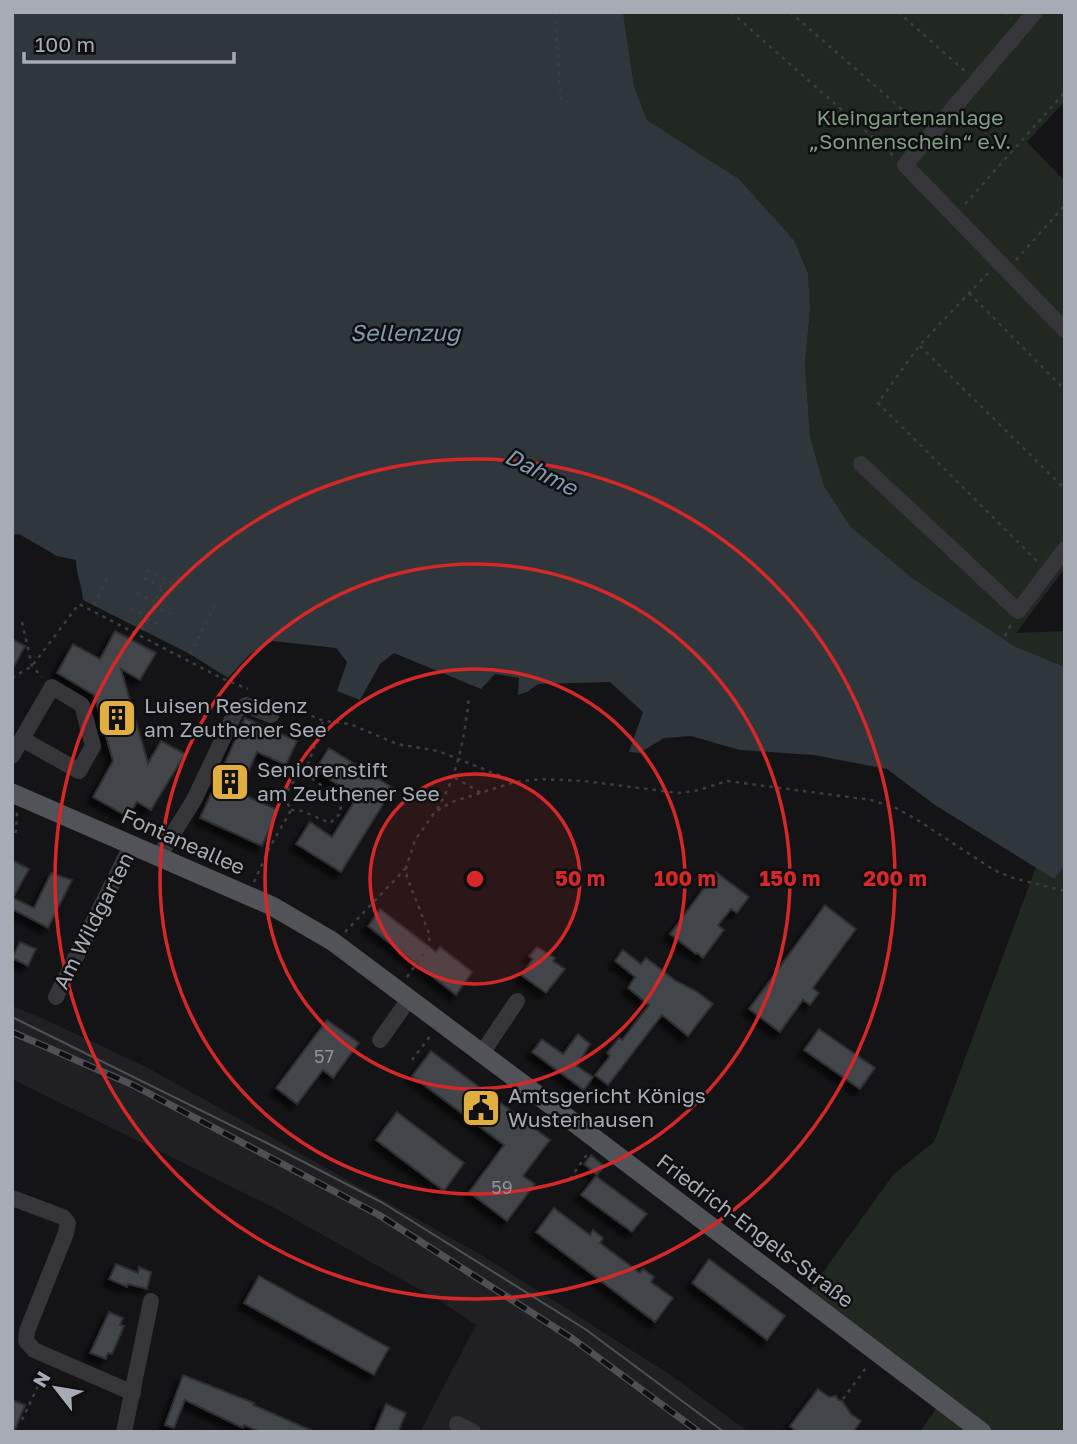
<svg xmlns="http://www.w3.org/2000/svg" width="1077" height="1444" font-family="'Golos Text',sans-serif">
  <style>
    .built { fill: #202023 }
    .green { fill: #212822 }
    .water { fill: #2f373d }
    .building { fill: #434449; stroke: #2f2e32; stroke-width: 2; filter: url(#shadow) }
    .lines { fill: none; stroke-linecap: round; stroke-linejoin: round }
    .path { stroke: #3c3d41; stroke-width: 2.5; stroke-dasharray: 3.5 5; stroke-linecap: butt }
    .minor { stroke: #36363a; stroke-width: 16 }
    .major { stroke: #525359; stroke-width: 19 }
    .tram { stroke: #4f5055; stroke-width: 2 }
    .rail-casing { stroke: #4f5055; stroke-width: 7 }
    .rail { stroke: #0f0f11; stroke-width: 4.5; stroke-dasharray: 13; stroke-linecap: butt }
    .ring { fill: none; stroke: #d62828; stroke-width: 3.5 }
    .labels { text-anchor: middle; stroke-width: 5; stroke-linejoin: round; paint-order: stroke }
    .number-label { font-size: 18px; fill: #8e919a }
    .park-label { font-size: 21px; fill: #809e82; stroke: #0f0f11 }
    .poi-label { font-size: 21px; fill: #a7abb5; stroke: #0f0f11; text-anchor: start }
    .street-label { font-size: 21px; fill: #a7abb5; stroke: #0f0f11 }
    .water-label { font-size: 23px; font-style: italic; fill: #8198ad; stroke: #0f0f11 }
    .centre { fill: #d62828; stroke: #0f0f11; stroke-width: 3.5 }
    .ring-label { font-size: 21px; text-anchor: middle; font-weight: bold; fill: #d62828; stroke: #0f0f11; stroke-width: 5; stroke-linejoin: round; paint-order: stroke }
  </style>
  <defs>
    <filter id="shadow"><feDropShadow dx="-6" dy="6" stdDeviation="2" flood-color="#0009"/></filter>
  </defs>
  <rect width="100%" height="100%" fill="#141416"/>
  <!-- built -->
  <polygon class="built" points="12,1006 44,1019 148,1068 483,1256 669,1374 749,1432 420,1432 476,1325 442,1302 273,1207 12,1079"/>
  <!-- green -->
  <g class="green">
    <polygon points="623,12 1065,12 1065,101 1027,142 1065,181 1065,568 1016,633 1065,631 1065,667 1014,646 911,577 851,527 824,486 810,436 805,364 810,310 808,273 794,240 739,179 647,120 634,86"/>
    <polygon points="1065,865 1065,1432 920,1432 944,1397 808,1293 893,1175 934,1142 1036,867 1054,879"/>
  </g>
  <!-- water -->
  <path class="water" d="M 12,12 L 623,12 L 634,86 L 647,120 L 739,179 L 794,240 L 808,273 L 810,310 L 805,364 L 810,436 L 824,486 L 851,527 L 911,577 L 1014,646 L 1065,667 L 1065,865 L 1054,879 L 935,805 L 887,769 L 814,755 L 740,750 L 691,736 L 664,738 L 639,753 L 629,752 L 643,712 L 610,682 L 538,684 L 527,692 L 518,695 L 519,678 L 495,674 L 481,689 L 394,653 L 380,664 L 360,700 L 337,691 L 347,662 L 336,648 L 273,641 L 250,654 L 228,678 L 190,654 L 83,600 C 82,585 76,574 76,560 L 57,556 L 19,534 L 12,535 Z"/>
  <!-- building -->
  <g class="building">
    <polygon points="115,631 156,653 140,680 121,669 148,763 161,741 185,754 151,810 137,802 128,817 93,797 113,761 94,695 57,673 73,644 100,659"/>
    <polygon points="12,639 25,646 12,670"/>
    <polygon points="245,718 297,741 286,765 257,752 239,793 278,810 262,846 200,818"/>
    <polygon points="329,748 393,788 341,872 296,844 310,822 332,837 357,797 315,770"/>
    <polygon points="12,860 29,869 13,898 34,908 51,873 72,880 48,928 12,909"/>
    <polygon points="716,872 749,897 737,913 731,909 718,925 724,930 703,958 697,953 696,954 670,934"/>
    <polygon points="825,905 856,929 813,988 819,993 810,1005 803,1000 780,1032 749,1009"/>
    <polygon points="380,909 436,952 440,947 472,972 456,995 368,926"/>
    <polygon points="20,942 36,949 28,966 12,958"/>
    <polygon points="537,947 555,958 553,961 565,969 546,993 521,975 533,959 529,956"/>
    <polygon points="623,950 641,964 646,958 676,981 696,991 713,1004 688,1036 662,1015 608,1085 595,1075 610,1056 607,1053 619,1038 622,1040 649,1005 628,988 635,977 615,961"/>
    <polygon points="327,1020 359,1043 333,1078 323,1070 297,1104 276,1088"/>
    <polygon points="819,1029 875,1068 860,1089 804,1050"/>
    <polygon points="578,1034 590,1044 577,1066 593,1077 584,1090 532,1052 542,1039 563,1054"/>
    <polygon points="431,1051 550,1140 523,1176 535,1184 507,1221 469,1192 504,1145 412,1076"/>
    <polygon points="397,1112 464,1163 444,1191 376,1140"/>
    <polygon points="591,1155 604,1166 597,1175 584,1164"/>
    <polygon points="596,1176 647,1214 632,1232 581,1195"/>
    <polygon points="554,1208 590,1235 593,1230 603,1238 600,1243 640,1273 643,1269 654,1277 651,1282 673,1298 655,1322 536,1232"/>
    <polygon points="709,1259 785,1316 767,1340 692,1283"/>
    <polygon points="116,1264 138,1273 139,1267 151,1272 147,1289 128,1284 127,1287 109,1279"/>
    <polygon points="259,1276 389,1348 374,1375 244,1303"/>
    <polygon points="109,1312 123,1318 120,1325 124,1326 112,1354 108,1353 106,1359 90,1353"/>
    <polygon points="183,1375 254,1403 253,1405 315,1432 260,1432 244,1425 243,1428 185,1400 174,1428 165,1425"/>
    <polygon points="818,1389 829,1397 836,1396 838,1400 842,1401 851,1414 861,1421 853,1432 797,1432 790,1426"/>
    <polygon points="12,1400 25,1405 14,1432 12,1432"/>
    <polygon points="386,1404 406,1413 398,1432 374,1432"/>
  </g>
  <g class="lines">
    <!-- path -->
    <g class="path">
      <polyline points="555,12 561,105"/>
      <polyline points="731,12 894,156"/>
      <polyline points="790,12 920,125"/>
      <polyline points="898,12 966,72"/>
      <polyline points="1005,12 1012,18"/>
      <polyline points="965,204 1065,92"/>
      <polyline points="1016,260 1065,205"/>
      <polyline points="988,273 919,346 878,403 1038,562"/>
      <polyline points="969,293 1065,390"/>
      <polyline points="920,346 1065,489"/>
      <polyline points="147,570 184,589"/>
      <polyline points="144,578 162,587"/>
      <polyline points="137,593 155,602"/>
      <polyline points="94,605 107,579"/>
      <polyline points="153,606 171,614"/>
      <polyline points="130,609 148,617"/>
      <polyline points="147,619 163,627"/>
      <polyline points="22,622 32,666 42,677"/>
      <polyline points="142,630 166,579"/>
      <polyline points="1005,636 1011,624"/>
      <polyline points="190,654 217,601"/>
      <polyline points="12,678 32,666 79,604 221,678 248,689"/>
      <polyline points="280,703 324,721 350,724 397,744 438,751 514,781"/>
      <polyline points="455,778 483,794"/>
      <path d="M 437,809 C 458,776 465,735 469,696"/>
      <polyline points="291,810 302,811 330,823 341,813 340,799 305,773"/>
      <polyline points="12,841 16,831 17,812"/>
      <polyline points="254,882 270,847 291,810 285,798 291,784 305,773 323,722"/>
      <polyline points="345,932 406,868"/>
      <polyline points="407,977 427,949 430,936 407,877 406,868 415,840 435,812 452,802 515,782 541,779 584,781 679,793 699,790 727,781 871,800 896,808 919,821 994,870 1013,878 1065,891"/>
      <polyline points="412,1060 431,1035"/>
      <polyline points="570,1179 588,1153"/>
      <polyline points="843,1399 868,1365"/>
      <polyline points="22,1420 45,1371"/>
    </g>
    <!-- minor -->
    <g class="minor">
      <polyline points="1035,12 905,165 1065,330"/>
      <polyline points="861,464 1018,611 1065,549"/>
      <polyline points="12,756 52,687 82,705 93,746 79,771 22,739"/>
      <polyline points="159,856 194,800 236,711 246,705 271,715"/>
      <polyline points="56,997 132,844"/>
      <polyline points="380,1040 409,999"/>
      <polyline points="482,1053 517,1001"/>
      <polyline points="12,1198 63,1217 68,1223 66,1233 27,1331 26,1341 34,1350 133,1393"/>
      <polyline points="457,1424 473,1432"/>
      <polyline points="124,1432 151,1301"/>
    </g>
    <!-- major -->
    <polyline class="major" points="12,793 272,906 332,941 527,1087 982,1432"/>
    <!-- tram -->
    <polyline class="tram" points="12,1017 265,1142 383,1203 585,1329 724,1432"/>
    <!-- rail casing -->
    <g class="rail-casing">
      <polyline id="rail" points="12,1032 133,1085 379,1215 573,1339 699,1432"/>
    </g>
    <!-- rail -->
    <use href="#rail" class="rail"/>
  </g>
  <!-- distance rings -->
  <circle cx="475" cy="879" r="105" fill="#d62828" fill-opacity=".12"/>
  <g class="ring">
    <circle cx="475" cy="879" r="105"/>
    <circle cx="475" cy="879" r="210"/>
    <circle cx="475" cy="879" r="315"/>
    <circle cx="475" cy="879" r="420"/>
  </g>
  <!-- icons -->
  <defs>
    <g id="building-square" transform="scale(2.0125)"><rect x="-9" y="-9" width="18" height="18" rx="4" fill="#e1ae42" stroke="#0f0f11"/><path d="M-4-6H4V6H1V3H-1V6H-4ZM-2.5-4.3h1.7v1.8h-1.7ZM.8-4.3h1.7v1.8H.8ZM-2.5-1h1.7V.8h-1.7ZM.8-1h1.7V.8H.8Z" fill="#111"/></g>
    <g id="civic-square" transform="scale(2.0125)"><rect x="-9" y="-9" width="18" height="18" rx="4" fill="#e1ae42" stroke="#0f0f11"/><path d="M-.6-6.5H3V-4.5H.6V-3L4-1V1h2V6H-6V1h2V-1L-.6-3ZM-1.2 2.5V6h2.4V2.5Z" fill="#111"/></g>
  </defs>
  <g fill-rule="evenodd">
    <use href="#building-square" x="117" y="718"/>
    <use href="#building-square" x="230" y="782"/>
    <use href="#civic-square" x="481" y="1108"/>
  </g>
  <g class="labels">
    <!-- number labels -->
    <g class="number-label">
      <text x="324" y="1063">57</text>
      <text x="502" y="1194">59</text>
    </g>
    <!-- park labels -->
    <g class="park-label">
      <text x="910" y="125">Kleingartenanlage<tspan x="910" dy="24">„Sonnenschein“ e.V.</tspan></text>
    </g>
    <!-- poi labels -->
    <g class="poi-label">
      <text x="144" y="713">Luisen Residenz<tspan x="144" dy="24">am Zeuthener See</tspan></text>
      <text x="257" y="777">Seniorenstift<tspan x="257" dy="24">am Zeuthener See</tspan></text>
      <text x="508" y="1103">Amtsgericht Königs<tspan x="508" dy="24">Wusterhausen</tspan></text>
    </g>
    <!-- street labels -->
    <g class="street-label">
      <text transform="translate(183 842) rotate(24)" y="7">Fontaneallee</text>
      <text transform="translate(94 921) rotate(-63)" y="7">Am Wildgarten</text>
      <text transform="translate(755 1231) rotate(37)" y="7">Friedrich-Engels-Straße</text>
    </g>
    <!-- water labels -->
    <g class="water-label">
      <text x="405" y="341">Sellenzug</text>
      <text transform="translate(541 472) rotate(27)" y="8">Dahme</text>
    </g>
  </g>
  <circle cx="475" cy="879" r="10" class="centre"/>
  <g class="ring-label">
    <text x="580" y="886">50 m</text>
    <text x="685" y="886">100 m</text>
    <text x="790" y="886">150 m</text>
    <text x="895" y="886">200 m</text>
  </g>
  <!-- border -->
  <rect width="1077" height="1444" fill="none" stroke="#a7abb5" stroke-width="28"/>
  <!-- north arrow -->
  <g transform="translate(56 1388) rotate(301)" stroke="#0f0f11" stroke-width="5" paint-order="stroke">
  <path d="M0-5L12 26L0 18L-12 26Z" fill="#a7abb5"/>
  <text y="-10" font-size="19" font-weight="bold" text-anchor="middle" fill="#a7abb5">N</text>
  </g>
  <!-- scale -->
  <path d="M24 52v10h210v-10" fill="none" stroke="#a7abb5" stroke-width="3.5"/>
  <text x="35" y="52" font-size="21" fill="#a7abb5" stroke="#0f0f11" stroke-width="5" paint-order="stroke">100 m</text>
</svg>
